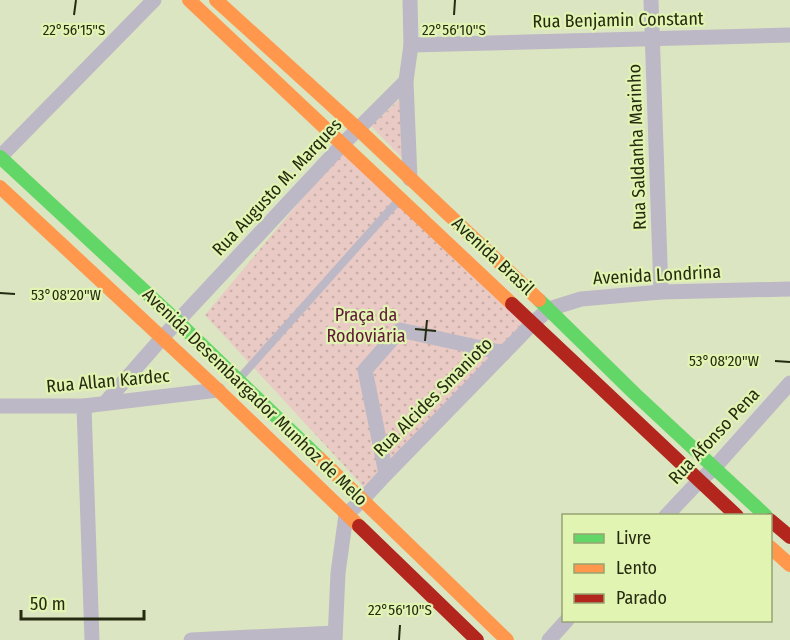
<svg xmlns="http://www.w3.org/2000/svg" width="790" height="640" font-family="'Fira Sans Condensed',sans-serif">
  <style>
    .green { fill: url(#green-dots) }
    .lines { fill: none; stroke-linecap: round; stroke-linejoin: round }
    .lane { stroke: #bdb8c5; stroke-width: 8 }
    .street { stroke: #bdb8c5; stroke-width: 15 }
    .fast { stroke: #63d668; stroke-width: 14 }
    .slow { stroke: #ff974d; stroke-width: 14 }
    .jam { stroke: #b3261e; stroke-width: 14 }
    .ticks { fill: none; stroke: #252b11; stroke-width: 2 }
    .labels { text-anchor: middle; stroke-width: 4.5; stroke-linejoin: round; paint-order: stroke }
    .street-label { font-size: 18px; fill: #252b11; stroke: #e2f4b2 }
    .park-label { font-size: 18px; fill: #5f1835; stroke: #e2f4b2 }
    .ticks-label { font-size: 15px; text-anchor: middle; fill: #252b11; stroke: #e2f4b2; stroke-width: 4.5; stroke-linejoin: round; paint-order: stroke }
  </style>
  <defs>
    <pattern id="green-dots" width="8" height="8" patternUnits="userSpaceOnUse" patternTransform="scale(1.5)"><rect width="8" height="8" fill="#e9cac4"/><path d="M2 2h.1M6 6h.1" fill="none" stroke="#c8aea7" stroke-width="1.8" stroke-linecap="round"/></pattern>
  </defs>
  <rect width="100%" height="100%" fill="#dbe5c1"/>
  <!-- green -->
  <g class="green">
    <polygon points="401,98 403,159 371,126"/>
    <polygon points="342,151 524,322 364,487 205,315"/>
  </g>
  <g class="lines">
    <!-- lane -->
    <polyline class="lane" points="239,379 397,202"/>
    <!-- street -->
    <g class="street">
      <polyline points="651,0 661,292"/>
      <polyline points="411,45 790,35"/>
      <polyline points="0,157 154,0"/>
      <polyline points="410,179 406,81 411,45 410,0"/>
      <polyline points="105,403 162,338 343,144 406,81"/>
      <polyline points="0,406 84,406 218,390"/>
      <polyline points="84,406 92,640"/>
      <polyline points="386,474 365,370 400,330 504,353"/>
      <polyline points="666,516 699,481 714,468 790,383"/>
      <polyline points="191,640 335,633"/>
      <polyline points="335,640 338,573 346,515 362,500 386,474 533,323 549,309 581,299 661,292 790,289"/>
      <polyline points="549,640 567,620"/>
    </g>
    <!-- fast -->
    <g class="fast">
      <polyline points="0,157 178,322 319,458"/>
      <polyline points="539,300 635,394 766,516"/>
    </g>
    <!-- slow -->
    <g class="slow">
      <polyline points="189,0 512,304"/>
      <polyline points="216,0 358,129 539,300"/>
      <polyline points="0,187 218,390 359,526"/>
      <polyline points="319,458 507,640"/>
      <polyline points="770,547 790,565"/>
    </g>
    <!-- jam -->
    <g class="jam">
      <polyline points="512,304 737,516"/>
      <polyline points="770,520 790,537"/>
      <polyline points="359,526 477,640"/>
    </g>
  </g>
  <!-- ticks -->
  <path class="ticks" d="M 74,15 L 76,0M 454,15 L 455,0M 0,293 L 15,294M 415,329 L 436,331M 425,341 L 427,320M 775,361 L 790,362M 399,640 L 400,625"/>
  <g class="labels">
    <!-- street labels -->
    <g class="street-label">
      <text transform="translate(618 20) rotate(-1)" y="6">Rua Benjamin Constant</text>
      <text transform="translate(637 147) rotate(-92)" y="6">Rua Saldanha Marinho</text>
      <text transform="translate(277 187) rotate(-47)" y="6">Rua Augusto M. Marques</text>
      <text transform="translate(493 256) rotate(43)" y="6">Avenida Brasil</text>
      <text transform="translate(657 275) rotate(-3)" y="6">Avenida Londrina</text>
      <text transform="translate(108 381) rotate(-5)" y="6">Rua Allan Kardec</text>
      <text transform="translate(255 397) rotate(44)" y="6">Avenida Desembargador Munhoz de Melo</text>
      <text transform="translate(433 397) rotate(-45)" y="6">Rua Alcides Smanioto</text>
      <text transform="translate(714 436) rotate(-47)" y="6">Rua Afonso Pena</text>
    </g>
    <!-- park labels -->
    <g class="park-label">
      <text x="366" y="321">Praça da<tspan x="366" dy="21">Rodoviária</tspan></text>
    </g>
  </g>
  <g class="ticks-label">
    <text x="74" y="35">22°56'15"S</text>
    <text x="454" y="35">22°56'10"S</text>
    <text x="66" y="300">53°08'20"W</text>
    <text x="724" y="366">53°08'20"W</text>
    <text x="400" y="615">22°56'10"S</text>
  </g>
  <!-- legend -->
  <rect x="562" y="514" width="210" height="108" fill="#e2f4b2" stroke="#96a472" stroke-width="1.5"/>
  <rect x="574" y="534" width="30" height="9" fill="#63d668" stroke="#96a472" stroke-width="1.5"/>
  <text x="616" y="544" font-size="18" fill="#252b11">Livre</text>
  <rect x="574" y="564" width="30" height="9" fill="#ff974d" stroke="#96a472" stroke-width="1.5"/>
  <text x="616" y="574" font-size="18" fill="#252b11">Lento</text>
  <rect x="574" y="594" width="30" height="9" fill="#b3261e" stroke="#96a472" stroke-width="1.5"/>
  <text x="616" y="604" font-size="18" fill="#252b11">Parado</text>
  <!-- scale -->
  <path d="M21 610v9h123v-9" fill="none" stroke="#252b11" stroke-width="3"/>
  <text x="30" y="610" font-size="18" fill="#252b11" stroke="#e2f4b2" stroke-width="4.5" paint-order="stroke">50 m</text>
</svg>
